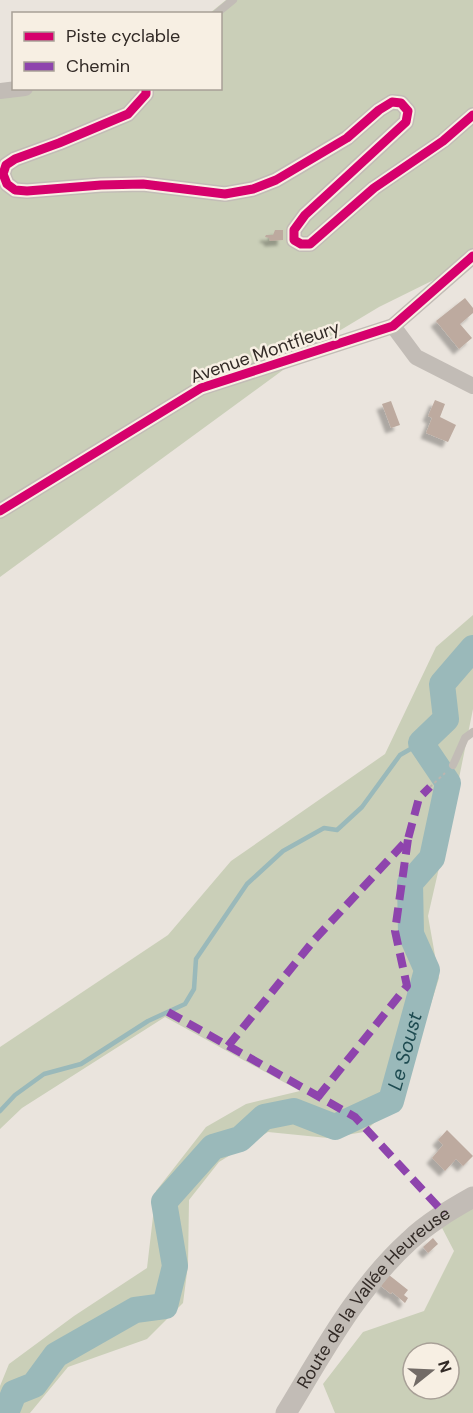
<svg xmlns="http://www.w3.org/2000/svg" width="473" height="1413" font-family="'DM Sans',sans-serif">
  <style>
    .green { fill: #cacfb8; fill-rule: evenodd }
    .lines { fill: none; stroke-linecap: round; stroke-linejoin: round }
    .stream { stroke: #9ab9ba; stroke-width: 4.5 }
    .river { stroke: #9ab9ba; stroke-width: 26 }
    .building { fill: #bdaa9f; filter: url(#shadow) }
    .path { stroke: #bbb5af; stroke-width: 2; stroke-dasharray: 3 3; stroke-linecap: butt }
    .service { stroke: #c2bcb6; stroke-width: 8 }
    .minor { stroke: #c2bcb6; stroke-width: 16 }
    .tertiary { stroke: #c2bcb6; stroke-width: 21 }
    .quiet { stroke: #8e44ad; stroke-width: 8; stroke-dasharray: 15 8; stroke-linecap: butt }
    .cycleway-casing { stroke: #f7efe3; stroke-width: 13 }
    .cycleway { stroke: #d6006c; stroke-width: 9 }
    .labels { text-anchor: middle; stroke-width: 5; stroke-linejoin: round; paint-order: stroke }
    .street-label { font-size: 18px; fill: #322a26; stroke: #f7efe3 }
    .water-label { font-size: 20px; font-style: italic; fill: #1e4b51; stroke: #f7efe3 }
  </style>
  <defs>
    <filter id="shadow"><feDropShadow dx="-5.5" dy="5.5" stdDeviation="1.5" flood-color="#0004"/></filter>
  </defs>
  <rect width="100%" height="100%" fill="#eae4dd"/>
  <!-- green -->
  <g class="green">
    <polygon points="226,0 473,0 473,258 466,264 379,307 324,340 0,577 0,93 34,88 220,88 220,14 210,13"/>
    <polygon points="473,615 473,709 455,798 428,916 439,978 401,1099 364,1132 328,1138 268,1132 219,1162 189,1200 188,1265 183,1303 147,1339 68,1367 30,1413 0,1413 0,1386 9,1364 74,1316 147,1268 156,1191 206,1127 246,1104 300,1091 165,1017 22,1108 0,1129 0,1047 168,935 231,861 385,754 436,647"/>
    <path d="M 473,1205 L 473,1413 L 335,1413 L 323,1384 L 363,1332 L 424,1311 L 454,1251 L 440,1224 ZM 413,1353 L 449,1353 L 449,1389 L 413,1389 Z"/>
  </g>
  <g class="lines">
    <!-- stream -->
    <polyline class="stream" points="0,1111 15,1095 44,1074 81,1064 148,1021 185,1004 194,989 196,959 247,884 283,851 324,828 337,830 362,807 400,755 421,743"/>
    <!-- river -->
    <path class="river" id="s1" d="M 6,1413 L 14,1393 L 34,1385 L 56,1355 L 135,1310 L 165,1306 L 175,1266 L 164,1202 L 213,1147 L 240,1139 L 264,1117 L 294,1111 L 335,1127 L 391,1101 L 427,970 L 411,934 L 410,883 L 432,858 L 448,783 L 421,743 L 446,719 L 442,684 L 473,648"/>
  </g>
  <!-- building -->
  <g class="building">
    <polygon points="275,230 283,230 283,240 270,241 269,238 265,237 266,235 273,235"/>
    <polygon points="465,298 473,308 473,313 460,324 472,338 459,349 436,321"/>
    <polygon points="435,400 445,404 440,417 456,425 448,442 426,433 432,418 428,416"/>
    <polygon points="391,401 400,425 391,428 382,404"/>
    <polygon points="447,1130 473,1156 463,1166 456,1159 445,1171 432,1158 443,1145 438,1140"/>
    <polygon points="433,1238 438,1244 428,1253 423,1247"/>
    <polygon points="389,1275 408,1290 404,1295 408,1298 405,1303 392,1292 391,1294 381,1286"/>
  </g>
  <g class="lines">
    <!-- path -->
    <polyline class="path" points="430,787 445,773"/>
    <!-- service -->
    <g class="service">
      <polyline points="216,14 233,0"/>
      <polyline points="453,765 465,738 473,732"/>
    </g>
    <!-- minor -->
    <g class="minor">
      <polyline points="146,88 146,94 128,114 59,143 15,159 6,165 3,174 7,184 15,190 27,191 101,185 143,184 225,194 253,189 276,180 347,138 379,110 392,102 401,103 408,111 406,122 305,215 294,230 294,240 301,244 310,244 374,188 443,141 473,115"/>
      <polyline points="0,91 25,88"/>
      <polyline points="393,326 416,357 473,386"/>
      <polyline points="0,511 201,388 393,326 473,256"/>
    </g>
    <!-- tertiary -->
    <path class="tertiary" id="s2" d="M 286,1413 C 322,1354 357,1288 409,1241 C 428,1223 450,1210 473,1197"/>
    <!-- quiet -->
    <g class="quiet">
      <polyline points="168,1012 355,1117 444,1213"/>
      <polyline points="228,1046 315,939 408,839 419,798 430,787"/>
      <polyline points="318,1097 407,986 395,931 408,839"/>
    </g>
    <!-- cycleway casing -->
    <g class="cycleway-casing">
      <g id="cycleway">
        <polyline points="146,88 146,94 128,114 59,143 15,159 6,165 3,174 7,184 15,190 27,191 101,185 143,184 225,194 253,189 276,180 347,138 379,110 392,102 401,103 408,111 406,122 305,215 294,230 294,240 301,244 310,244 374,188 443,141 473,115"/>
        <polyline points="0,511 201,388 393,326 473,256"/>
      </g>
    </g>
    <!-- cycleway -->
    <use href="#cycleway" class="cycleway"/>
  </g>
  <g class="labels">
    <!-- street labels -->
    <g class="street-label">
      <text transform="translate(265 352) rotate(-19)" y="6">Avenue Montfleury</text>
      <text dy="6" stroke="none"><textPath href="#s2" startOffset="146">Route de la Vallée Heureuse</textPath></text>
    </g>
    <!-- water labels -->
    <g class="water-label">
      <text dy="7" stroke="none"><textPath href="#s1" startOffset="630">Le Soust</textPath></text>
    </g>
  </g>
  <!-- legend -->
  <rect x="12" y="12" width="210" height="78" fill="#f7efe3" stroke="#a8a097" stroke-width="1.5"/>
  <rect x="24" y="32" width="30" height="9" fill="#d6006c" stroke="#a8a097" stroke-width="1.5"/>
  <text x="66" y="42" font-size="18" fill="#322a26">Piste cyclable</text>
  <rect x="24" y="62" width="30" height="9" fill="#8e44ad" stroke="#a8a097" stroke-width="1.5"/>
  <text x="66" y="72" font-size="18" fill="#322a26">Chemin</text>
  <!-- north arrow -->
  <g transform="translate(431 1371) rotate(72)"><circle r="28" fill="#f7efe3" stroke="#a8a097" stroke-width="1.5"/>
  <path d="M0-4.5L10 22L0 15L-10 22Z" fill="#726b66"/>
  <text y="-9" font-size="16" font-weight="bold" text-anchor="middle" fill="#322a26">N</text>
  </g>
</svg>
